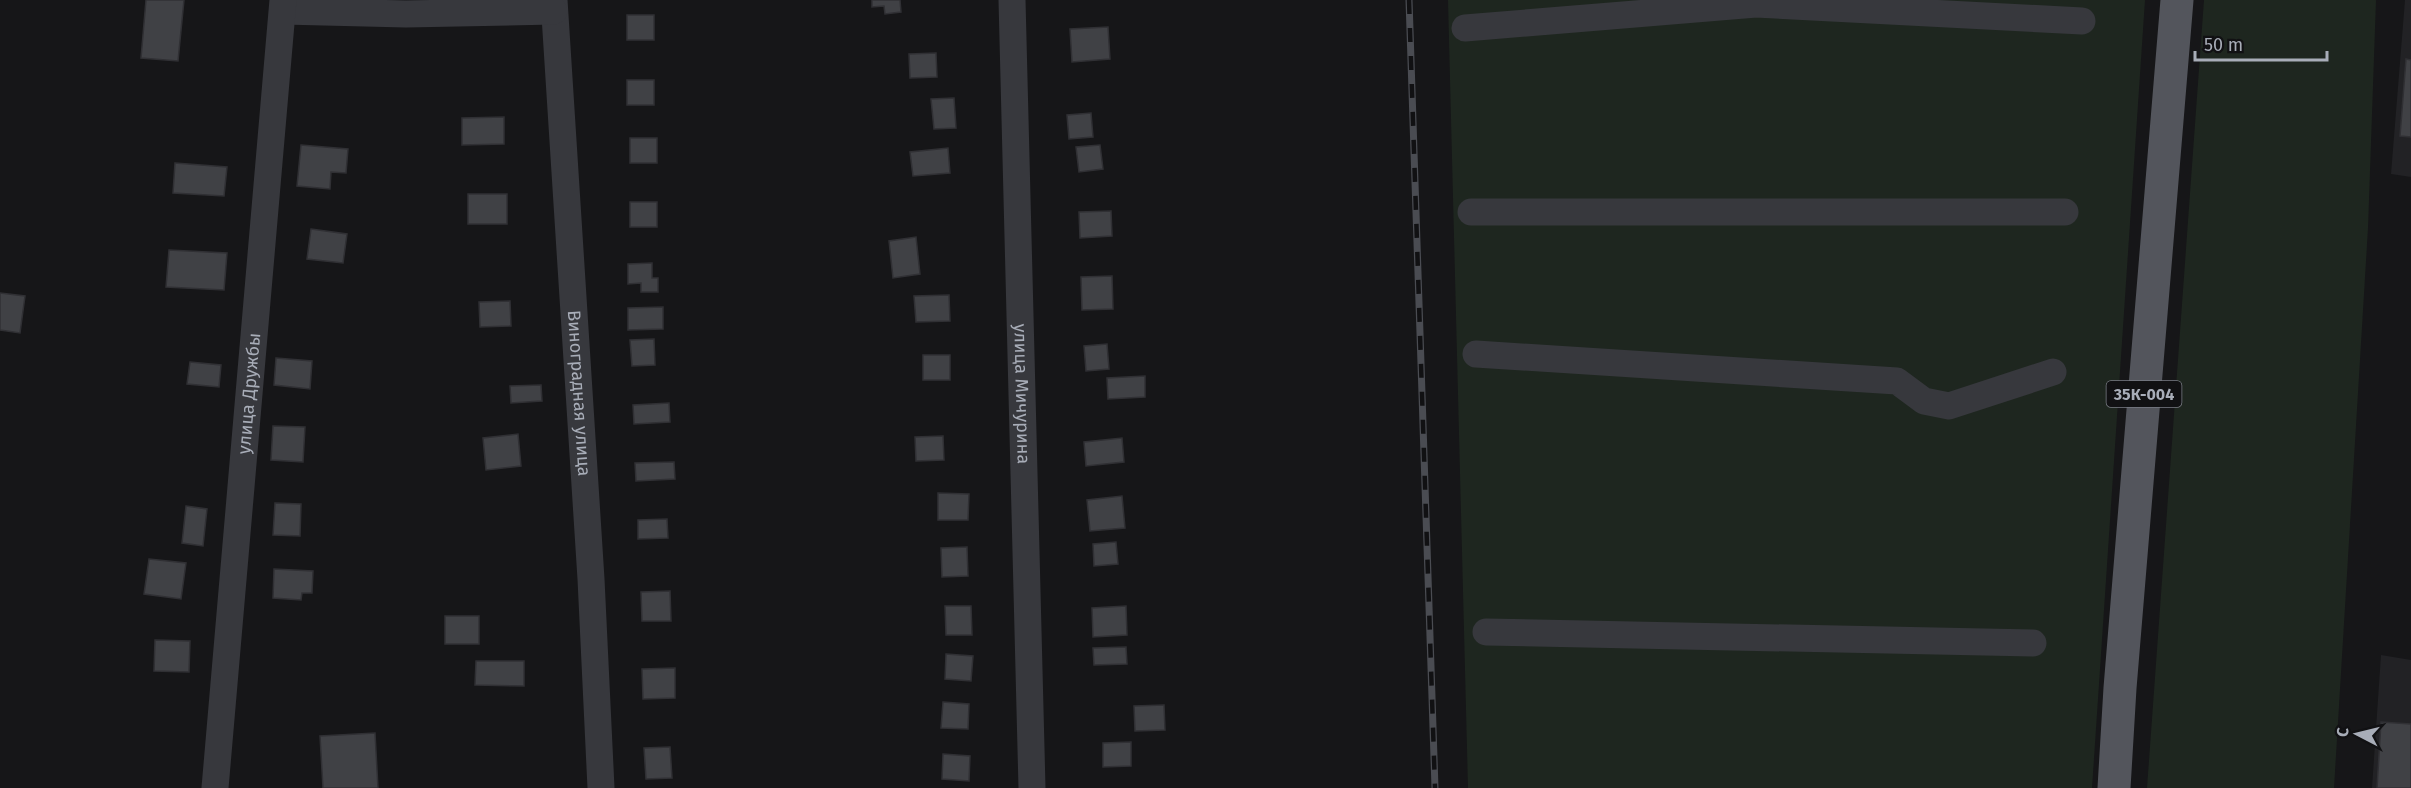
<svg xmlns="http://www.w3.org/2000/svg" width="2411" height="788" font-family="'Fira Sans',sans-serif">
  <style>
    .built { fill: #222225 }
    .green { fill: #1e261f }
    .building { fill: #404145; stroke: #303034; stroke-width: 1.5 }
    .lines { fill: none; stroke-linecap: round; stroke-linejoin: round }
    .minor { stroke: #37383d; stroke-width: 27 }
    .major { stroke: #53555c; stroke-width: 33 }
    .rail-casing { stroke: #4a4c52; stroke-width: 7 }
    .rail { stroke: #111113; stroke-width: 4.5; stroke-dasharray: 14; stroke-linecap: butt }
    .labels { text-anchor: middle; stroke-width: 4.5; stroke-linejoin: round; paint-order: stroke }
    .shield { fill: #111113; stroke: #7b7e86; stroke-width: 1.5 }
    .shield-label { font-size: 16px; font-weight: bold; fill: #a8adb8 }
    .street-label { font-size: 18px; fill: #a8adb8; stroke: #111113 }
  </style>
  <rect width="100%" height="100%" fill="#161618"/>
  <!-- built -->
  <g class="built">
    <polygon points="2405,0 2411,0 2411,177 2391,174"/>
    <polygon points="2381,655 2411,660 2411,788 2372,788"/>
  </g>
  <!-- green -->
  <g class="green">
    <polygon points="1448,0 2145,0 2092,788 1468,788"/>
    <polygon points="2204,0 2376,0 2368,228 2334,788 2147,788"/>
  </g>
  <!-- building -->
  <g class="building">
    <polygon points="146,0 184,0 178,61 141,58"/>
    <polygon points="872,0 900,0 901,12 885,14 884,6 872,7"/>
    <rect x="627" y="15" width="27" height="25"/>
    <polygon points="1108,27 1110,59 1072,62 1070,29"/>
    <polygon points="936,53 937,77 910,78 909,54"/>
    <polygon points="2406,59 2411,60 2411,137 2400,136"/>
    <rect x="627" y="80" width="27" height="25"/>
    <polygon points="954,98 956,128 934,129 931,99"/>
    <polygon points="1091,113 1093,137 1069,139 1067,115"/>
    <polygon points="504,117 504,144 462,145 462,118"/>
    <rect x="630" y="138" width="27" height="25"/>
    <polygon points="301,145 348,149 346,173 331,172 330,189 297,186"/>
    <polygon points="1100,145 1103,169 1079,172 1076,147"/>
    <polygon points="948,148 950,173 913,176 910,152"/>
    <polygon points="175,163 227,167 224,196 173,193"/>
    <rect x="468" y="194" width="39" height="30"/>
    <rect x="630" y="202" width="27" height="25"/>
    <polygon points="1111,211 1112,236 1080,238 1079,212"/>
    <polygon points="311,229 347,234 343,263 307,259"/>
    <polygon points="916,237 920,274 893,278 889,241"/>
    <polygon points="169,250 227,253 224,290 166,287"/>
    <polygon points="652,263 652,278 658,278 658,292 641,292 641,283 628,284 628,264"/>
    <polygon points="1112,276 1113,309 1082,310 1081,277"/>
    <polygon points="0,293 25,296 20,333 0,330"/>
    <polygon points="949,295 950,321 916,322 914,296"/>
    <polygon points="510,301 511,326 480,327 479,302"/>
    <polygon points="663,307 663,329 628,330 628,308"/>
    <polygon points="654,339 655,365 632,366 630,340"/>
    <polygon points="1107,344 1109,369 1086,371 1084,346"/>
    <rect x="923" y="355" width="27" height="25"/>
    <polygon points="276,358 312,361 310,389 274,385"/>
    <polygon points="190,362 221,365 219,387 187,384"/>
    <polygon points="1145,376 1145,397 1108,399 1107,378"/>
    <polygon points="541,385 542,401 511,403 510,386"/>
    <polygon points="669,403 670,422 634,424 633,405"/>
    <polygon points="273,426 305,427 303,462 271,460"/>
    <polygon points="518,434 521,466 486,470 483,438"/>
    <polygon points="943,436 944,460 916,461 915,437"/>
    <polygon points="1122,438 1124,462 1086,466 1084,442"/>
    <polygon points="674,462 675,479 636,481 635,463"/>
    <polygon points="938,493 969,494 968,520 938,520"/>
    <polygon points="1122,496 1125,528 1090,531 1087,500"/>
    <polygon points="275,503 301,504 300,536 273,535"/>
    <polygon points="186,506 207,509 203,546 182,543"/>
    <polygon points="667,519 668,538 638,539 638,520"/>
    <polygon points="1116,542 1118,564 1094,566 1093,544"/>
    <polygon points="967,547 968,576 942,577 941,548"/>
    <polygon points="149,559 186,563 181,599 144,594"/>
    <polygon points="274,569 313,571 312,593 302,593 301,600 273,598"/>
    <polygon points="670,591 671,621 642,621 641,592"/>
    <polygon points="945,606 971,606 972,635 946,635"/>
    <polygon points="1126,606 1127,635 1093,637 1092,608"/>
    <rect x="445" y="616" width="34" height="28"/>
    <polygon points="155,640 190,641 189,672 154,671"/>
    <polygon points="1126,647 1127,664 1094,665 1093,648"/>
    <polygon points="946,654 973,656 971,681 945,679"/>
    <polygon points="476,661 524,661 524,686 475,685"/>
    <polygon points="675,668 675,698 643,699 642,669"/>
    <polygon points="943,702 969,704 968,729 941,728"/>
    <polygon points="1164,705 1165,730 1135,731 1134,706"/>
    <polygon points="2381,722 2411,724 2411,788 2377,788"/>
    <polygon points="375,733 378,788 323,788 320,736"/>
    <polygon points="1131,742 1131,766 1103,767 1103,743"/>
    <polygon points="670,747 672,778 646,779 644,748"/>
    <polygon points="943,754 970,756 969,781 942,779"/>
  </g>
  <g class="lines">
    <!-- minor -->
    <g class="minor">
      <path id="s1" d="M 554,0 L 591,579 L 601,788"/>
      <path id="s2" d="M 1012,0 L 1032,788"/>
      <polyline points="283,11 406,14 554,11"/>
      <polyline points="1465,28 1756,4 2082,21"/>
      <polyline points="1471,212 2065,212"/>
      <polyline points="1476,354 1897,381 1924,401 1949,406 2053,372"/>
      <polyline points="1486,632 2033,643"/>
      <path id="s3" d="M 215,788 L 283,0"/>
    </g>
    <!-- major -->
    <polyline class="major" points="2114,788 2120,688 2177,0"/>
    <!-- rail casing -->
    <g class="rail-casing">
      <polyline id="rail" points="1409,0 1435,788"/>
    </g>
    <!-- rail -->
    <use href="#rail" class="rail"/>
  </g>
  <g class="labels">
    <!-- shield labels -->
    <rect class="shield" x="2106.5" y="381" width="75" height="26" rx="4.5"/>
    <g class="shield-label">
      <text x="2144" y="400">35К-004</text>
    </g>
    <!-- street labels -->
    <g class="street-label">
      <text dy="6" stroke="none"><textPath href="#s3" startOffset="396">улица Дружбы</textPath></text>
      <text dy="6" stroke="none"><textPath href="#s1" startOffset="394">Виноградная улица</textPath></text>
      <text dy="6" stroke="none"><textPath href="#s2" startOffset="394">улица Мичурина</textPath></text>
    </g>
  </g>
  <!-- north arrow -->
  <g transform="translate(2357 734) rotate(277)" stroke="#111113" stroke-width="4.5" paint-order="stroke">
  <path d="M0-4.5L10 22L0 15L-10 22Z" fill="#a8adb8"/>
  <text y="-9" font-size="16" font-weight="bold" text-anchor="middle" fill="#a8adb8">С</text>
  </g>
  <!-- scale -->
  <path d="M2195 51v9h132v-9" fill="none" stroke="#a8adb8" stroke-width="3"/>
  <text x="2204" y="51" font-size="18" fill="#a8adb8" stroke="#111113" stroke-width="4.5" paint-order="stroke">50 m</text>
</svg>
